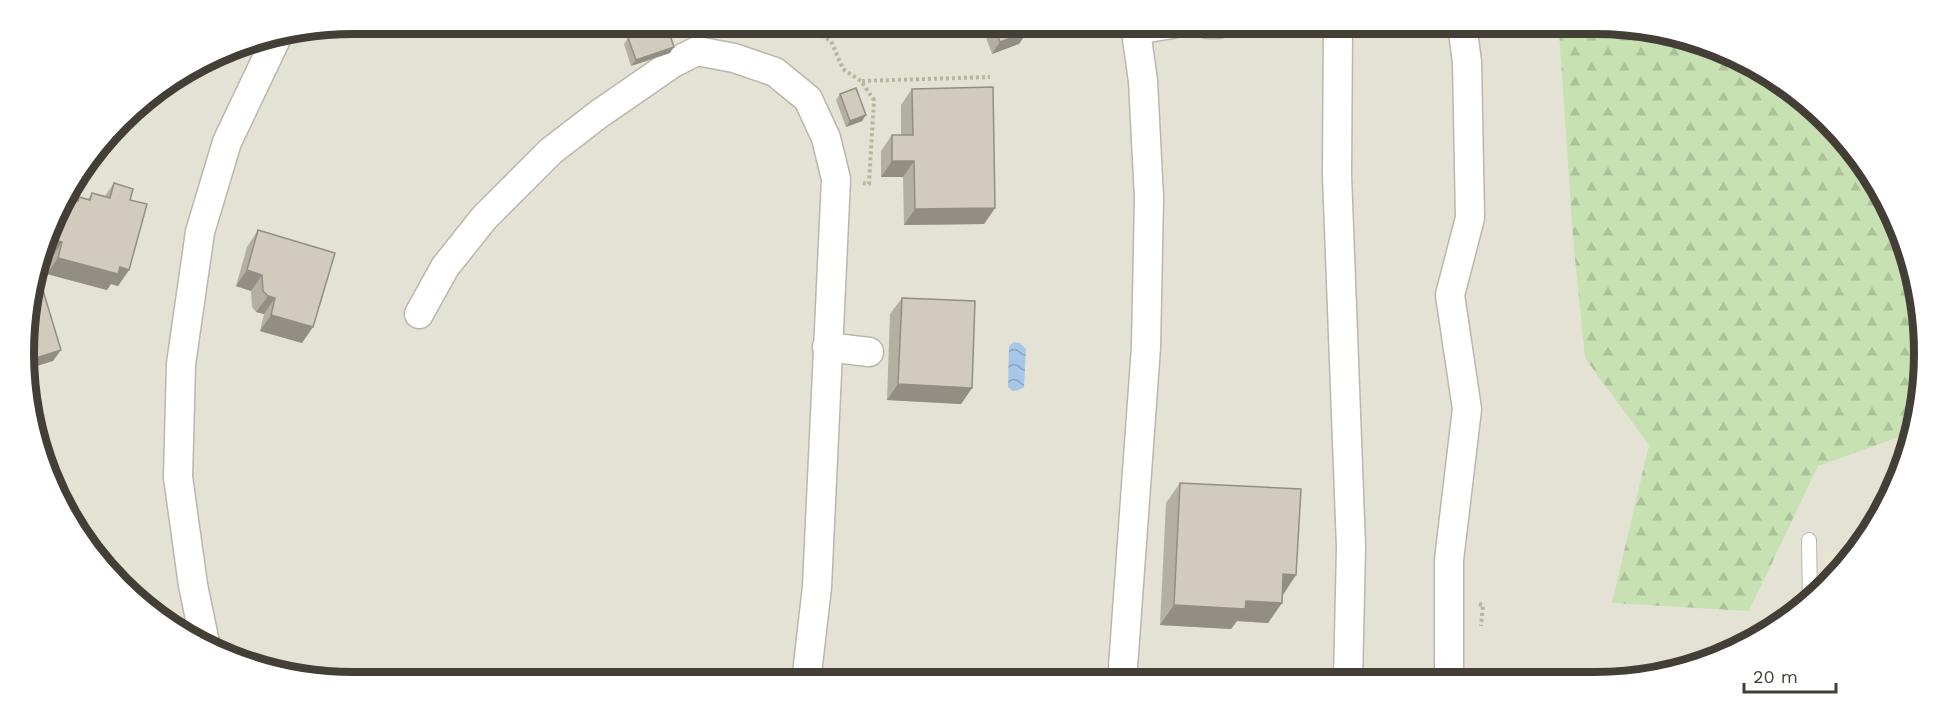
<svg xmlns="http://www.w3.org/2000/svg" width="1948" height="707" font-family="'Work Sans',sans-serif">
  <style>
    .residential { fill: #e4e1d5 }
    .education { fill: #e8e5d1 }
    .forest { fill: url(#forest-firs) }
    .water { fill: url(#water-waves) }
    .lines { fill: none; stroke-linecap: round; stroke-linejoin: round }
    .service-casing { stroke: #bbb7aa; stroke-width: 16 }
    .minor-casing { stroke: #bbb7aa; stroke-width: 31 }
    .path { stroke: #bbb49d; stroke-width: 4; stroke-dasharray: 3 3; stroke-linecap: butt }
    .service { stroke: #fff; stroke-width: 14 }
    .minor { stroke: #fff; stroke-width: 28 }
    .wall { fill: #b4afa3 }
    .shaded-wall { fill: #928e84 }
    .building { fill: #d1cbbd; stroke: #928e84; stroke-width: 1.5 }
    .rim { fill: none; stroke: #433f36; stroke-width: 8 }
  </style>
  <defs>
    <pattern id="forest-firs" width="22" height="20" patternUnits="userSpaceOnUse" patternTransform="scale(1.5)"><rect width="22" height="20" fill="#c7e1b3"/><path d="M5 1l3.5 6h-7zM16 11l3.5 6h-7z" fill="#acc29b"/></pattern>
    <pattern id="water-waves" width="16" height="10" patternUnits="userSpaceOnUse" patternTransform="scale(1.5)"><rect width="16" height="10" fill="#a8c6e7"/><path d="M0 5q4-4 8 0t8 0" fill="none" stroke="#8aa2bc"/></pattern>
  </defs>
  <rect width="100%" height="100%" fill="#f1efe6"/>
  <!-- residential -->
  <polygon class="residential" points="354,24 1594,24 1679,35 1795,92 1880,188 1921,310 1913,438 1880,519 1812,601 1740,649 1638,680 354,683 269,672 170,627 80,537 35,438 27,311 58,207 136,106 228,49"/>
  <!-- education -->
  <polygon class="education" points="1856,548 1828,582 1823,553"/>
  <!-- forest -->
  <polygon class="forest" points="1557,24 1595,24 1679,35 1795,92 1880,188 1921,310 1913,432 1818,466 1749,611 1612,603 1649,445 1585,358 1573,238 1559,31"/>
  <!-- water -->
  <polygon class="water" points="1014,342 1020,343 1026,349 1024,387 1019,390 1013,391 1008,387 1009,346"/>
  <g class="lines">
    <!-- service casing -->
    <g class="service-casing">
      <polyline id="service" points="1809,540 1810,602"/>
    </g>
    <!-- minor casing -->
    <g class="minor-casing">
      <g id="minor">
        <polyline points="1208,24 1218,24"/>
        <polyline points="1338,24 1337,175 1351,547 1348,681"/>
        <polyline points="1136,30 1172,24"/>
        <polyline points="419,314 445,267 484,218 551,151 599,114 673,63 697,51 734,58 775,72 808,99 826,138 836,179 817,587 806,682"/>
        <polyline points="827,347 869,352"/>
        <polyline points="205,643 193,585 178,477 181,364 200,232 227,142 276,39"/>
        <polyline points="1122,681 1146,347 1149,198 1143,81 1135,24"/>
        <polyline points="1449,681 1449,560 1467,409 1450,295 1470,218 1467,62 1462,24"/>
      </g>
    </g>
    <!-- path -->
    <g class="path">
      <polyline points="800,24 831,41 843,69 861,81 874,100 869,184 863,183"/>
      <polyline points="862,81 990,77"/>
      <polyline points="1479,604 1483,605 1481,626"/>
    </g>
    <!-- service -->
    <use href="#service" class="service"/>
    <!-- minor -->
    <use href="#minor" class="minor"/>
  </g>
  <!-- wall -->
  <g class="wall">
    <polygon points="981,24 1024,24 1027,32 1019,44 992,54"/>
    <polygon points="628,38 670,53 631,66 624,44"/>
    <polygon points="912,89 995,208 984,224 904,225 903,177 881,177 881,151 892,135 901,135 901,105"/>
    <polygon points="840,94 862,121 846,127 836,100"/>
    <polygon points="114,183 130,200 129,270 118,286 111,284 107,290 47,274 51,259 43,256 58,209 65,198 76,201 79,197 88,199 92,193 105,196"/>
    <polygon points="258,230 302,343 260,331 264,314 256,312 252,307 251,291 236,286 247,247"/>
    <polygon points="902,298 972,388 961,404 887,400 890,314"/>
    <polygon points="1180,483 1282,595 1268,623 1237,621 1231,629 1160,625 1166,503"/>
  </g>
  <!-- shaded-wall -->
  <g class="shaded-wall">
    <polygon points="1027,32 1019,44 992,54 1000,42"/>
    <polygon points="674,47 670,53 631,66 636,60"/>
    <polygon points="866,115 862,121 846,127 850,121"/>
    <polygon points="892,161 914,161 903,177 881,177"/>
    <polygon points="995,208 984,224 904,225 915,209"/>
    <polygon points="54,240 62,242 51,259 43,256"/>
    <polygon points="58,258 120,267 129,270 118,286 111,284 107,290 47,274"/>
    <polygon points="247,270 262,275 251,291 236,286"/>
    <polygon points="268,296 275,298 264,314 256,312"/>
    <polygon points="271,315 313,327 302,343 260,331"/>
    <polygon points="61,350 53,361 31,368 30,360"/>
    <polygon points="898,384 972,388 961,404 887,400"/>
    <polygon points="1283,574 1296,575 1283,595"/>
    <polygon points="1246,601 1282,603 1268,623 1237,621 1231,629 1160,625 1174,605"/>
  </g>
  <!-- building -->
  <g class="building">
    <polygon points="993,24 1024,24 1027,32 1000,42"/>
    <polygon points="667,26 674,47 636,60 628,38"/>
    <polygon points="993,87 995,208 915,209 914,161 892,161 892,135 913,135 912,89"/>
    <polygon points="856,88 866,115 850,121 840,94"/>
    <polygon points="114,183 133,189 130,200 147,204 129,270 120,267 118,274 58,258 62,242 54,240 65,198 78,201 79,197 90,200 92,193 110,198"/>
    <polygon points="258,230 335,253 313,327 271,315 275,298 268,296 263,291 262,275 247,270"/>
    <polygon points="38,274 61,350 30,360 27,311"/>
    <polygon points="902,298 975,301 972,388 898,384"/>
    <polygon points="1180,483 1301,489 1296,575 1283,574 1282,603 1246,601 1245,609 1174,605"/>
    <polygon points="828,677 878,682 828,682"/>
  </g>
  <!-- crop -->
  <path d="M0 0H1948V707H0ZM353 34H1595A319 319 0 0 1 1914 353V353A319 319 0 0 1 1595 672H353A319 319 0 0 1 34 353V353A319 319 0 0 1 353 34Z" fill="#fff" fill-rule="evenodd"/>
  <path class="rim" d="M353 34H1595A319 319 0 0 1 1914 353V353A319 319 0 0 1 1595 672H353A319 319 0 0 1 34 353V353A319 319 0 0 1 353 34Z"/>
  <!-- scale -->
  <path d="M1744 683v9h92v-9" fill="none" stroke="#433f36" stroke-width="3"/>
  <text x="1753" y="683" font-size="18" fill="#433f36" stroke="#ffffff" stroke-width="4.5" paint-order="stroke">20 m</text>
</svg>
